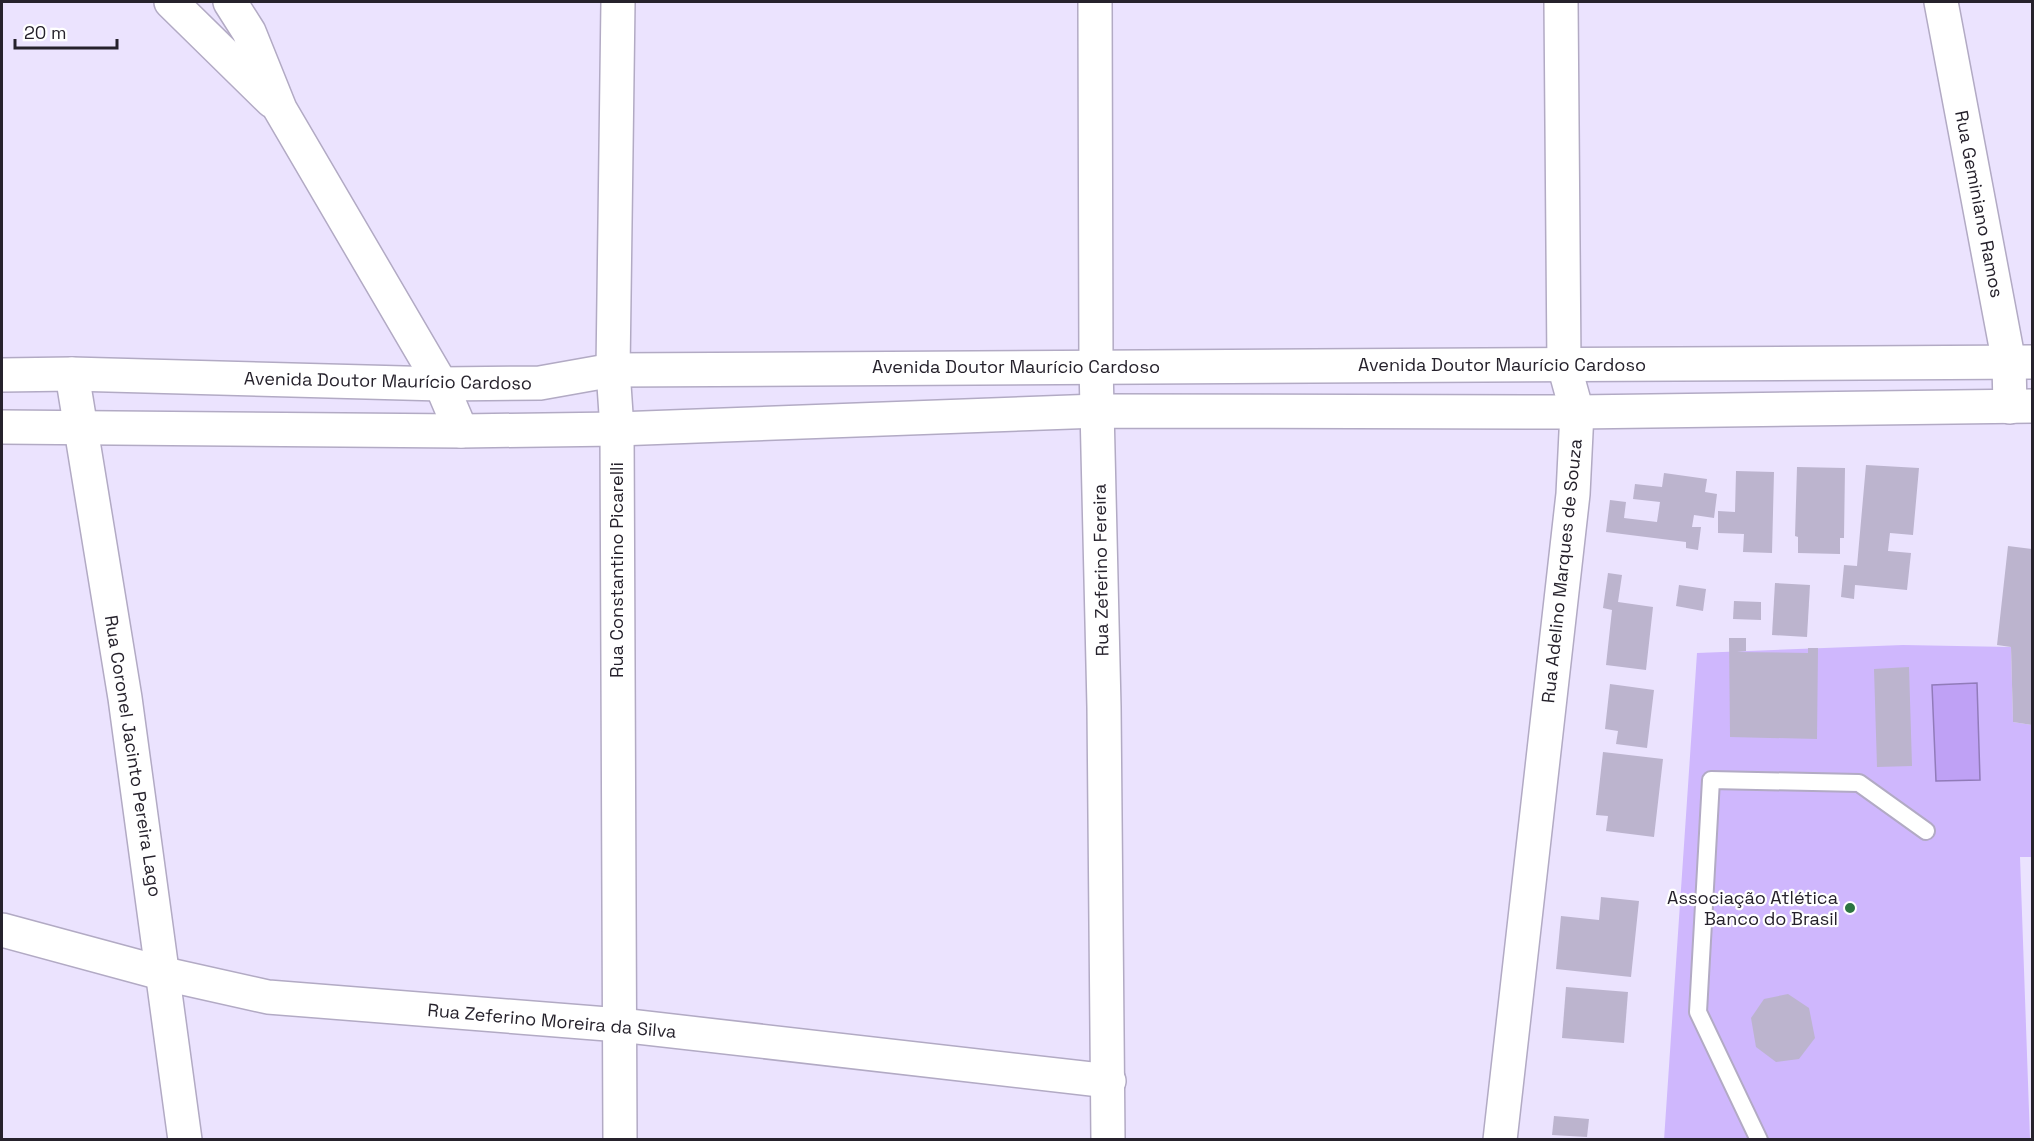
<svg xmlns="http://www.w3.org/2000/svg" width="2034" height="1141" font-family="'Space Grotesk',sans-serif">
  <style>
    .green { fill: #cfb7fd }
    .water { fill: #bfa1f5; stroke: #917bb9; stroke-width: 1.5 }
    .building { fill: #bcb4ce }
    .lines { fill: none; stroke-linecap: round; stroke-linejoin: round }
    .lane-casing { stroke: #b2aac4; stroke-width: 20 }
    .street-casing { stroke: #b2aac4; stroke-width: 36 }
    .secondary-casing { stroke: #b2aac4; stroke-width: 36 }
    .lane { stroke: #fff; stroke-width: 16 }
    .street { stroke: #fff; stroke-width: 33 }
    .secondary { stroke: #fff; stroke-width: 33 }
    .poi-dot { fill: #2c7441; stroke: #fff; stroke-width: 2 }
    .labels { text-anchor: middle; stroke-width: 4.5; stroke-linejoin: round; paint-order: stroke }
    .street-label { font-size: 18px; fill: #26222c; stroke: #fff }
    .poi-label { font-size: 18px; fill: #26222c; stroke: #fff; text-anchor: end }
  </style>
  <rect width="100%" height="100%" fill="#ebe3fe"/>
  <!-- green -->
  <polygon class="green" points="1903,645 2011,647 2013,722 2032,725 2032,857 2020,857 2030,1139 1664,1140 1697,653"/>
  <!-- water -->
  <polygon class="water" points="1977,683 1980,780 1936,781 1932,685"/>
  <!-- building -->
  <g class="building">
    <polygon points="1866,465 1919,468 1913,535 1890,533 1888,551 1911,553 1907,590 1855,585 1854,599 1841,597 1844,565 1857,566"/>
    <polygon points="1797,467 1845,468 1844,538 1840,538 1840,554 1798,553 1798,537 1795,536"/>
    <polygon points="1736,471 1774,472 1772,553 1743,552 1744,534 1718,533 1718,511 1735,512"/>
    <polygon points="1664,473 1707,479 1705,492 1717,494 1714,518 1694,515 1692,527 1701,527 1698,550 1686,548 1686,542 1606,532 1610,500 1626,502 1624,518 1657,522 1660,502 1633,499 1635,484 1662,487"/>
    <polygon points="2008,546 2032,549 2032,725 2013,722 2011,647 1997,645"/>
    <polygon points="1608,573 1622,575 1618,602 1653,607 1646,670 1606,665 1612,610 1603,608"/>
    <polygon points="1775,583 1810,585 1807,637 1772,635"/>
    <polygon points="1679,585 1706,589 1703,611 1676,606"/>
    <polygon points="1734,601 1761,602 1761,620 1733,619"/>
    <polygon points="1729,638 1746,638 1746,651 1737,652 1808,653 1808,648 1818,648 1817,739 1730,737"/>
    <polygon points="1909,667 1912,766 1877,767 1874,669"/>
    <polygon points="1610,684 1654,690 1647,748 1616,744 1618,731 1605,729"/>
    <polygon points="1603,752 1663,759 1654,837 1606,831 1608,816 1596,815"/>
    <polygon points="1601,897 1639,901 1631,977 1556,969 1561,916 1599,920"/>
    <polygon points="1566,987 1628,992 1624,1043 1562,1038"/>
    <polygon points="1788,994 1809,1008 1815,1038 1799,1059 1776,1062 1756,1047 1751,1018 1764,999"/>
    <polygon points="1554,1116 1589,1119 1587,1137 1552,1135"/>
  </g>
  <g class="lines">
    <!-- lane casing -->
    <g class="lane-casing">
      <polyline id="lane" points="1759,1140 1698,1012 1711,780 1859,783 1926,831"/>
    </g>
    <!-- street casing -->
    <g class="street-casing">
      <g id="street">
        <polyline points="171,2 272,101"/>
        <polyline points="230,2 249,32 280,109 441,384 461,431"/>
        <polyline points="618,2 613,370 617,429 620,1140"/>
        <polyline points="1095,2 1096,366 1104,707 1108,1140"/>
        <polyline points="1941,2 2009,363 2010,407"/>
        <polyline points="72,374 125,698 185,1140"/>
        <polyline points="2,930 165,974 268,997 620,1025 1109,1081"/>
        <polyline points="1500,1140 1573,494 1577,412 1564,365 1561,2"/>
      </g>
    </g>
    <!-- secondary casing -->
    <g class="secondary-casing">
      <g id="secondary">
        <polyline points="2,375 72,374 441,384 540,383 613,370 2032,362"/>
        <polyline points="2,427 461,431 617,429 1098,411 1577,412 2032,406"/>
      </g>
    </g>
    <!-- lane -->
    <use href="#lane" class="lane"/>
    <!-- street -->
    <use href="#street" class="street"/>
    <!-- secondary -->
    <use href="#secondary" class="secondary"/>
  </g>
  <!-- markers -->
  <circle class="poi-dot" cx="1850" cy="908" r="6"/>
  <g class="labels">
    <!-- street labels -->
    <g class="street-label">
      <text transform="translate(1979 204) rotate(79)" y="6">Rua Geminiano Ramos</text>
      <text x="1502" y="371">Avenida Doutor Maurício Cardoso</text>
      <text x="1016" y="373">Avenida Doutor Maurício Cardoso</text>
      <text transform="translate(388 381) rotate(1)" y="6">Avenida Doutor Maurício Cardoso</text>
      <text transform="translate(617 570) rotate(-90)" y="6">Rua Constantino Picarelli</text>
      <text transform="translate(1101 570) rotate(-91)" y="6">Rua Zeferino Fereira</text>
      <text transform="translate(1562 571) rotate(-84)" y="6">Rua Adelino Marques de Souza</text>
      <text transform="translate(133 756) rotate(81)" y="6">Rua Coronel Jacinto Pereira Lago</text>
      <text transform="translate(552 1021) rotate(5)" y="6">Rua Zeferino Moreira da Silva</text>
    </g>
    <!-- poi labels -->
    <g class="poi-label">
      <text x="1838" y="904">Associação Atlética<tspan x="1838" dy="21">Banco do Brasil</tspan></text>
    </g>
  </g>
  <!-- border -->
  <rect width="2034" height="1141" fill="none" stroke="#26222c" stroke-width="6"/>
  <!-- scale -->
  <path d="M15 39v9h102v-9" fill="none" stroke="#26222c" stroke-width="3"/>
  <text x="24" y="39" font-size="18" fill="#26222c" stroke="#ffffff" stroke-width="4.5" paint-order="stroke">20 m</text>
</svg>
